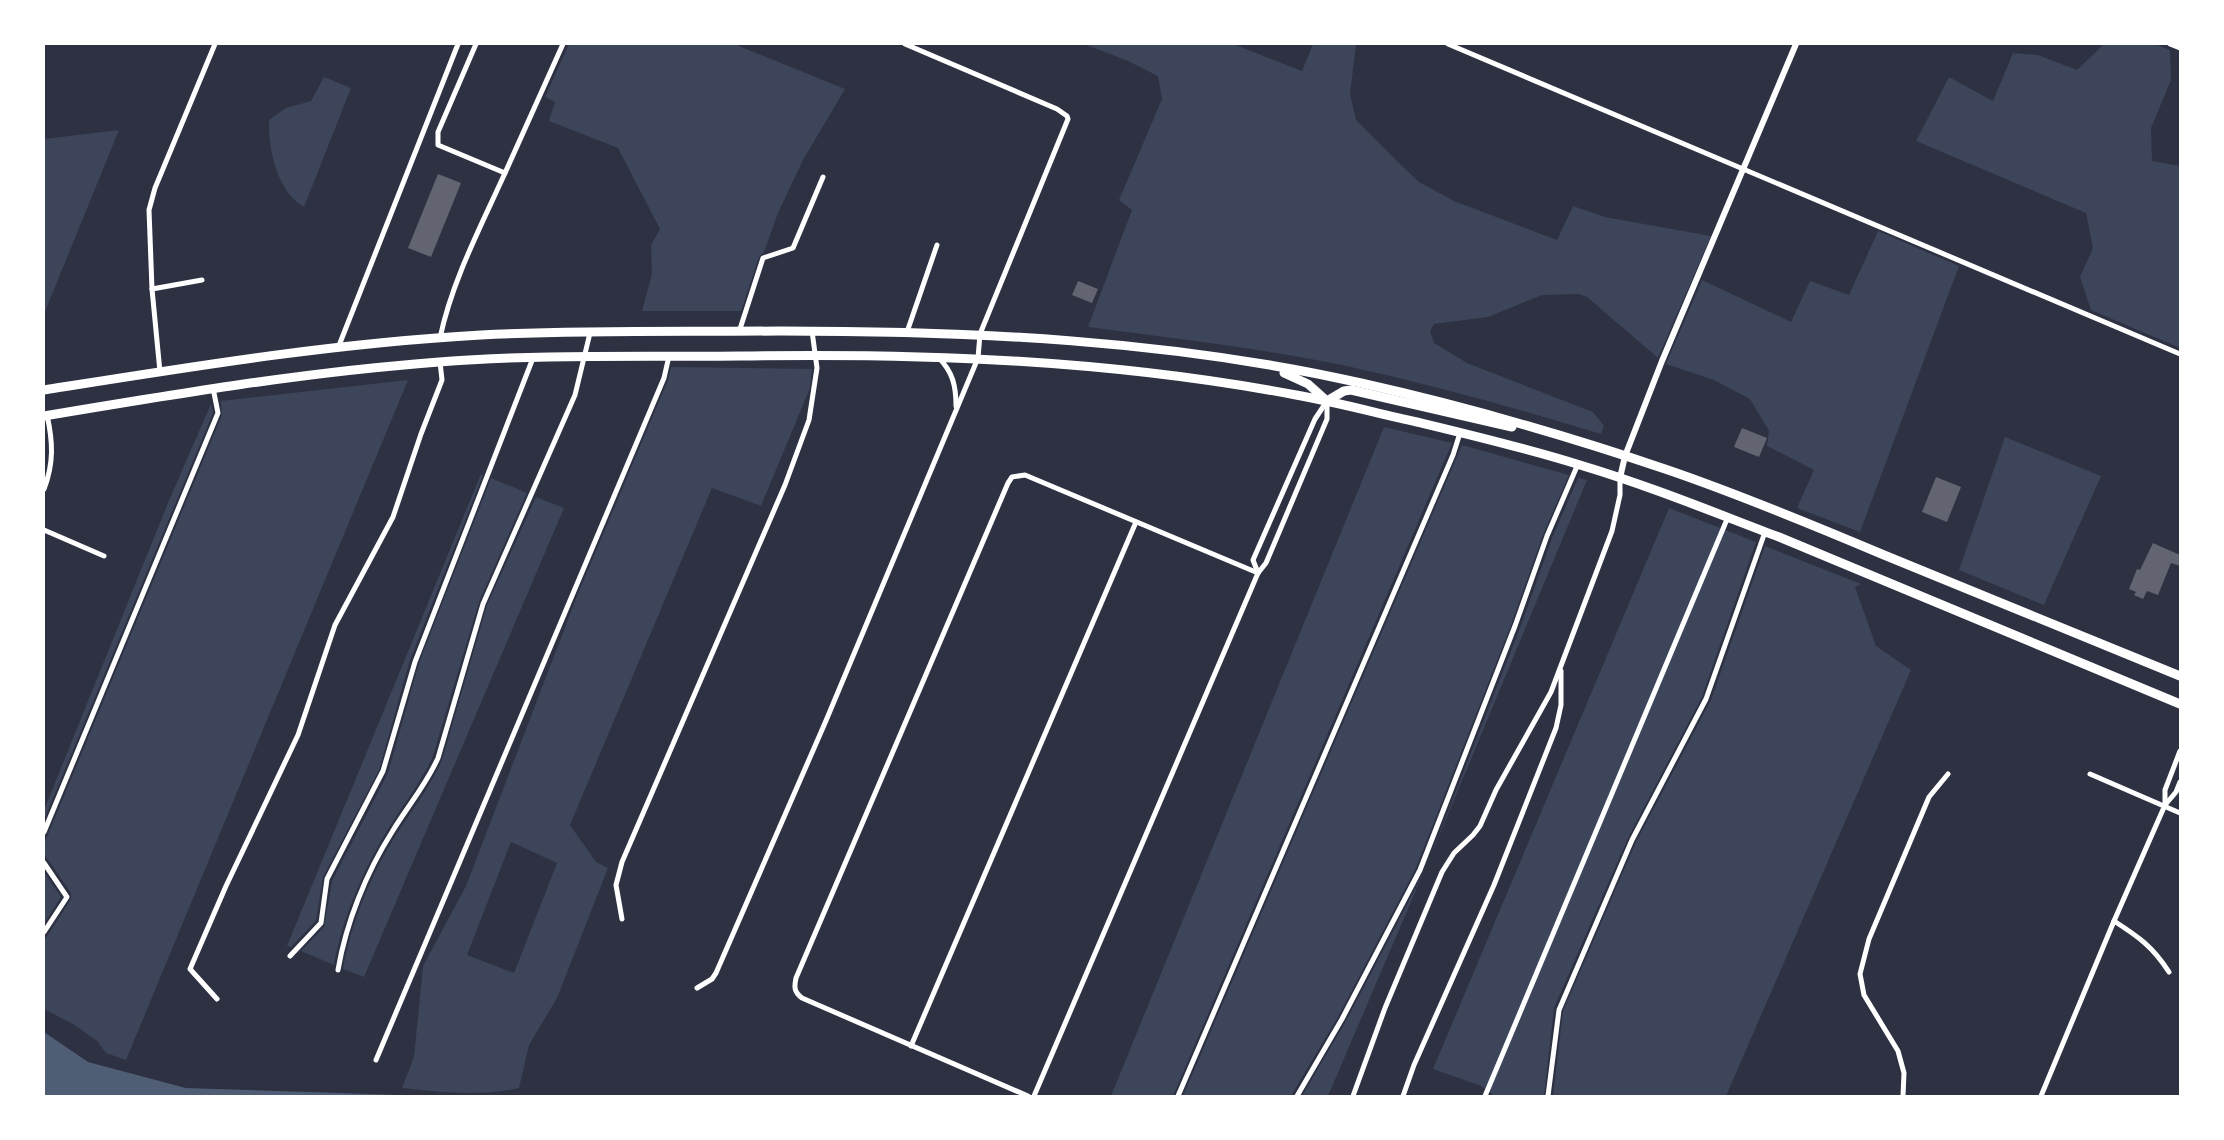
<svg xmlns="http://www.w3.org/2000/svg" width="2224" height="1140" font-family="Barlow,sans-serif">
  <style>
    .green { fill: #3c4559; fill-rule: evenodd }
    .water { fill: #4f5d75 }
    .building { fill: #626471 }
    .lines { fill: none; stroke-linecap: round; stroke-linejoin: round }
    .minor { stroke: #fff; stroke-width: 5 }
    .tertiary { stroke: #fff; stroke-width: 6 }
    .trunk { stroke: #fff; stroke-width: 9 }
  </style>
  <rect width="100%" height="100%" fill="#2d3142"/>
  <!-- green -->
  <g class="green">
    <polygon points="569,44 734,44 845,89 803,160 778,213 764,252 759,257 741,311 642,311 652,274 651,245 660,229 618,148 549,121 555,102 545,97"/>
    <path d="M 1084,44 L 1233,44 L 1302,71 L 1313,44 L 1356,44 L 1350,94 L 1356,120 L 1396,160 L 1419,182 L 1454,201 L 1557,240 L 1573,206 L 1605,217 L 1711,236 L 1658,358 L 1587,297 L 1579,294 L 1542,295 L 1488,317 L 1434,324 L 1430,331 L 1434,343 L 1467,363 L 1593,412 L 1604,426 L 1601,434 C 1515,408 1429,384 1342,365 C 1258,348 1172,338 1088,327 L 1132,210 L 1119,200 L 1162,99 L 1158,76 L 1128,61 Z"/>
    <polygon points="2104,44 2155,44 2170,50 2171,80 2151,128 2152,161 2180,166 2180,348 2091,310 2080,277 2093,248 2086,213 1916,141 1949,77 1993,101 2013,53 2038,55 2077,70"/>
    <path d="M 324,77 L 351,88 L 304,207 C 277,192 268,148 269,120 L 286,108 L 311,101 Z"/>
    <polygon points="119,130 44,314 44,139"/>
    <polygon points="1878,231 1959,266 1860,532 1797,508 1814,470 1767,446 1769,431 1750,399 1714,380 1666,364 1702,280 1791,322 1810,281 1849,295"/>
    <path d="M 671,367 L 812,369 L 810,388 L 761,506 L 712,488 L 570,825 L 596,862 L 608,868 L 557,998 L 529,1045 L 519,1088 C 480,1097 441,1092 402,1088 L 414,1057 L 423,966 L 466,886 L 577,596 L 668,380 ZM 511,842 L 557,863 L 514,973 L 467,955 Z"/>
    <polygon points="408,380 126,1060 106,1053 97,1041 73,1024 44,1009 44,941 71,899 71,893 44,854 44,844 222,415 221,401"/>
    <polygon points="211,404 213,413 44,820 44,810 170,498"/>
    <polygon points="1384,427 1452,443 1173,1096 1111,1096"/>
    <polygon points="2005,437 2101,476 2044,605 1959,570"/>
    <polygon points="1462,445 1569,475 1543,535 1511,625 1416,868 1338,1017 1291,1096 1183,1096"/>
    <polygon points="481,474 483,475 410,660 379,770 323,877 316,921 291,947 287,946"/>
    <path d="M 491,478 L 527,493 L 479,602 L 433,756 C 421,783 402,806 387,831 C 363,871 342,919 334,965 L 301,951 L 324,927 L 332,881 L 388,773 L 419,663 Z"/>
    <polygon points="1578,478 1587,480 1429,860 1520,628 1552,538"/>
    <path d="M 536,497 L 564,508 L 364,977 L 343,969 C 351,923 371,874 396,835 C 412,810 430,787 442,760 L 487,605 Z"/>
    <polygon points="1669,508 1756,542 1702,697 1628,838 1554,1008 1544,1096 1495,1096 1481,1086 1433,1069"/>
    <polygon points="1765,546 1861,584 1855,587 1876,646 1911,670 1726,1096 1553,1096 1563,1011 1636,842 1711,700"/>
    <polygon points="44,872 61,897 44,924"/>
    <polygon points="1422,876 1328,1096 1302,1096 1346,1021"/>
  </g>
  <!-- water -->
  <polygon class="water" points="44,1032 88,1062 186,1088 432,1096 44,1096"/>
  <!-- building -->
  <g class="building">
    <polygon points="438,174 461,183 431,257 408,248"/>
    <polygon points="1078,281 1098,289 1092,303 1072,295"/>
    <polygon points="1742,428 1767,438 1759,457 1734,447"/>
    <polygon points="1936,477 1961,487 1947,522 1922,512"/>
    <polygon points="2153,543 2180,555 2180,566 2171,563 2158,595 2147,591 2143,599 2134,595 2136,592 2129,589 2137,569 2140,570"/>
  </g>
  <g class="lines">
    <!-- minor -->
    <g class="minor">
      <polyline points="476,44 438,132 438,145 505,173 563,44"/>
      <polyline points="1448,44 2180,354"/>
      <polyline points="2170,44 2180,48"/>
      <polyline points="152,289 202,280"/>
      <polyline points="739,332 763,258 793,248 823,177"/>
      <polyline points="907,332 937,245"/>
      <path d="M 440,338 C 452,281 481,226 505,173"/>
      <polyline points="338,348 458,44"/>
      <path d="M 938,357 C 953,372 956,386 956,406"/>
      <polyline points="160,372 152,289 149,210 155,188 215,44"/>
      <path d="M 44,489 C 54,463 53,442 47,415"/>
      <polyline points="44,530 104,556"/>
      <polyline points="1258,573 1253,560 1315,419 1327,401"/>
      <polyline points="2090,774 2180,813"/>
      <polyline points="2165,805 2165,790 2180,751"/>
      <polyline points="44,832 218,413 213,388"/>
      <polyline points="44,863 67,897 44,932"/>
      <polyline points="622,919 616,885 622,862 785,485 809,420 817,368 812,331"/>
      <path d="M 2114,921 C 2139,937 2153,947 2169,972"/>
      <polyline points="290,956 321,923 327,879 383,771 415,662 533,358"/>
      <path d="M 338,970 C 346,923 366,873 392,832 C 407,807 426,785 438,758 L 483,604 L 575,395 L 590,333"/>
      <polyline points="697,988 712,979 716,973 825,723 978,358 980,334 1068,119 1067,116 1057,109 905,44"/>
      <polyline points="217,999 190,969 226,886 298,735 335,625 393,517 421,434 442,380 440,362"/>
      <polyline points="911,1046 1136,522"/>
      <polyline points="376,1060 664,378 669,356"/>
      <path d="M 1028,1096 L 802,998 C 794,992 794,987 796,978 L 1008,483 L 1012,477 L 1025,475 L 1258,573"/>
      <polyline points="1034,1096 1258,573 1266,563 1327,419 1327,401"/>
      <polyline points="1178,1096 1453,455 1460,433"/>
      <polyline points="1297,1096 1342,1019 1420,870 1515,626 1547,536 1578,464"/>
      <polyline points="1353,1096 1385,1008 1442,872 1454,853 1473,835 1480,826 1496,790 1551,692 1612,531 1620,495 1620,478"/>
      <polyline points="1403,1096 1414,1065 1494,885 1556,728 1561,705 1561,671"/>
      <polyline points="1485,1096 1728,517"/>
      <polyline points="1548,1096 1559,1010 1632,840 1706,699 1765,532"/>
      <polyline points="1903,1096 1904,1073 1898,1051 1864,995 1860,974 1869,939 1929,797 1948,774"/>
      <polyline points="2041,1096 2114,921 2165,805 2176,792 2180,782"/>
    </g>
    <!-- tertiary -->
    <polyline class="tertiary" points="1620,478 1625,456 1662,361 1796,44"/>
    <!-- trunk -->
    <g class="trunk">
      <polyline points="1284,373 1308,384 1327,401 1344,391 1351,390 1512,427"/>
      <path d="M 44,390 C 189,367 335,343 481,335 C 580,330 680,332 779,331 C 974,331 1170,340 1361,383 C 1464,406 1568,436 1668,470 C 1741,495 1813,525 1884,555 C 1983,595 2082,635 2180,676"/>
      <path d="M 44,416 C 175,394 306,372 439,362 C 539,354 640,357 740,356 C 926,353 1112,360 1296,395 C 1336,402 1376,413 1417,422 C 1471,435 1526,448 1580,465 C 1647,485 1713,512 1779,537 L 2180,704"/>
    </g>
  </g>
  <!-- border -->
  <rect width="2224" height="1140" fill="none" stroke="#ffffff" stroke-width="90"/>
</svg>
